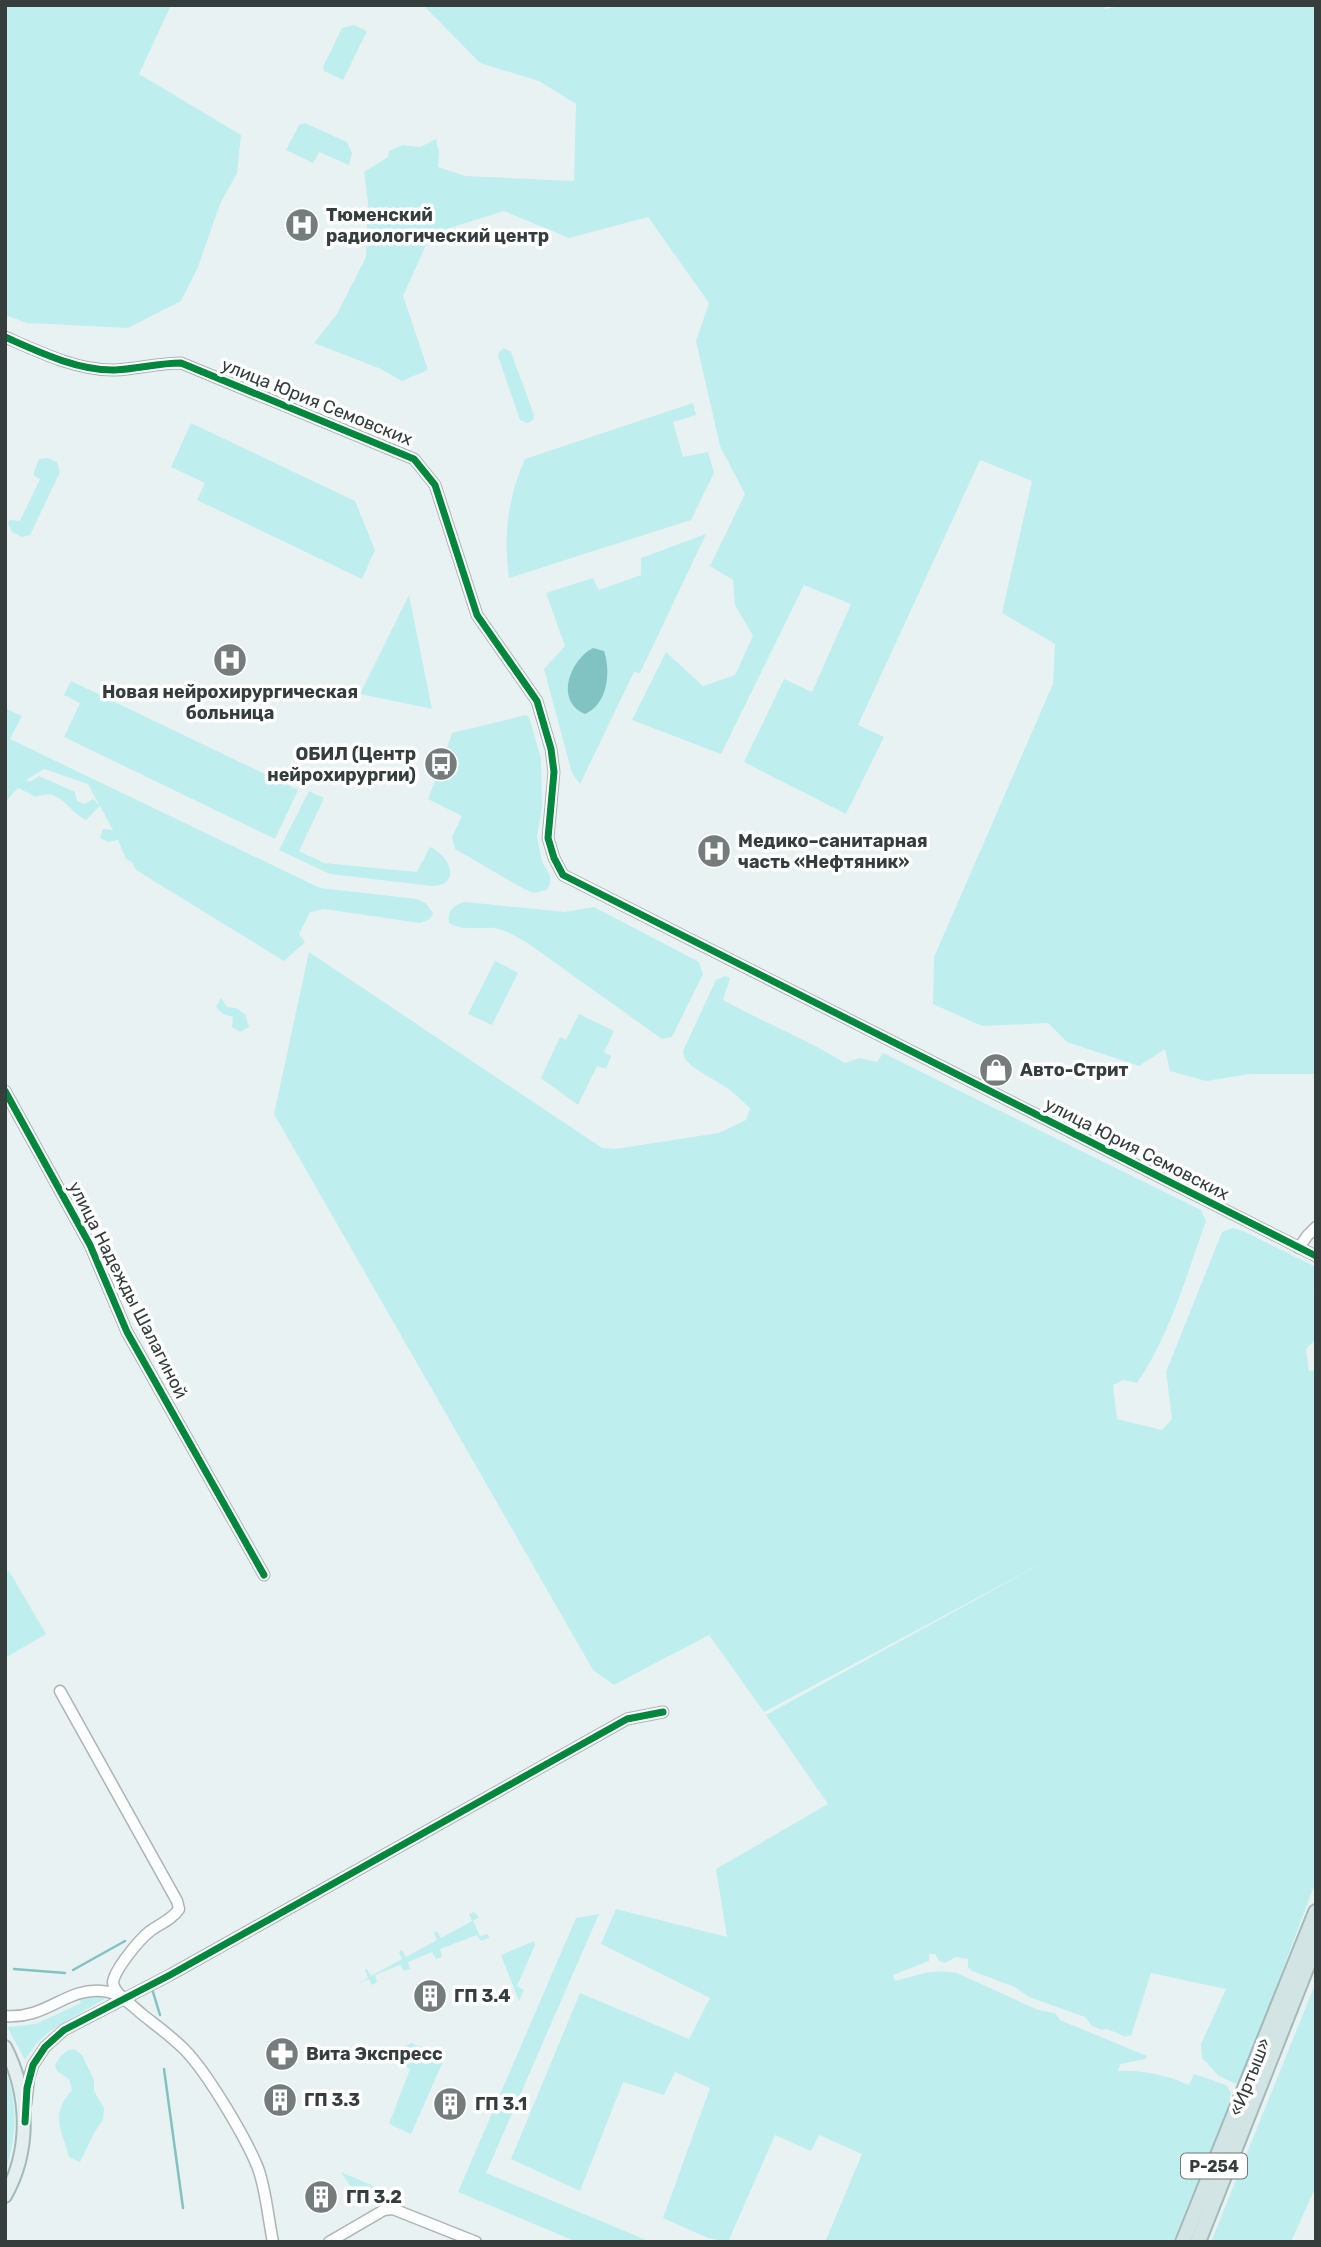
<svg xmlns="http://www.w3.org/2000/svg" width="1321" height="2247" font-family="Rubik,sans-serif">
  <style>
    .green { fill: #bfeeee; fill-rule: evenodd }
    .water { fill: #81c2c2 }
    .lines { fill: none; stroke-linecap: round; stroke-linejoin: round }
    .stream { stroke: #81c2c2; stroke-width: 2.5 }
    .minor-casing { stroke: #aeb4b4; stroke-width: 13 }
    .major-casing { stroke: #a4b9b9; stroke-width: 16 }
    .highway-casing { stroke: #a4b9b9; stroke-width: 18 }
    .minor { stroke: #fcfdfd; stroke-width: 10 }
    .major { stroke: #e3eeee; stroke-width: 12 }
    .highway { stroke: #d3e4e4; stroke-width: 14 }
    .cycleway-casing { stroke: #fff; stroke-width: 11 }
    .cycleway { stroke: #00873e; stroke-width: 7 }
    .labels { text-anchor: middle; stroke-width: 7; stroke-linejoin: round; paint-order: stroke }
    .shield { fill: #fff; stroke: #727777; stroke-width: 2 }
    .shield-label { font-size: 16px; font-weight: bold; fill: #363d3d }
    .poi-label { font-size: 18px; font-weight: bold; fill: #363d3d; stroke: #fff; text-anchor: start }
    .street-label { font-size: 18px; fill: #363d3d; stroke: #fff }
  </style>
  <rect width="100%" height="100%" fill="#e9f2f2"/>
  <!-- green -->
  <g class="green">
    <polygon points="5,5 171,5 139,74 241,135 237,173 220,204 198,267 181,301 128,328 27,323 5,315"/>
    <polygon points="423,5 1105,5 1105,9 1125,5 1316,5 1316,1074 1250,1074 1206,1081 1170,1071 1165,1049 1139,1066 1067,1042 1048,1023 982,1026 933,1004 934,957 1053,684 1055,644 1002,613 1032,481 980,460 858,725 884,737 846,814 744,762 784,679 812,692 851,604 804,585 721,754 632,720 666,652 703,686 735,675 753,636 735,605 733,580 710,566 745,494 720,446 696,341 709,303 648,217 569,238 504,211 431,234 403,296 428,370 402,381 381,369 314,343 337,314 366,257 368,203 364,172 388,157 389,151 403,145 420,147 436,139 439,152 438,167 465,176 574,181 576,104 539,81 480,63"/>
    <polygon points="354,25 367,31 343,80 324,71 323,67 342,28"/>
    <polygon points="305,123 347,142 352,153 349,165 319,152 313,163 286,150 299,125"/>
    <polygon points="504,348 511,352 534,415 533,420 528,423 520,420 498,356 499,352"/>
    <path d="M 693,403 L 696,415 L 673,422 L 683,457 L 708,452 L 714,473 L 691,520 L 509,578 C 503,536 508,497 525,459 Z"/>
    <polygon points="191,423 355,501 375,550 362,579 197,500 205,483 171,467"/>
    <polygon points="47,458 57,462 60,472 30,535 22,537 12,532 8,523 10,520 20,521 40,479 34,476 34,472 39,459"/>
    <polygon points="706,534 640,673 634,672 580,784 572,773 544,669 565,646 546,593 593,578 599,590 641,575 641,558"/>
    <polygon points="409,595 432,709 360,694"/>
    <polygon points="71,681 298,790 275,839 64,737 80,703 64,695"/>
    <path d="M 5,708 L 22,716 L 10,739 L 320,888 L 417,899 L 425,903 L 433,913 L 430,919 L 420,923 L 324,909 L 310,912 L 299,934 L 305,942 L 284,961 L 136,870 L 132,862 L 126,859 L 118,840 L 108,842 L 100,838 L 103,829 L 113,830 L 100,806 L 86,820 C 67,811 61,787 36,797 L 18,788 L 5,802 ZM 44,769 L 88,784 L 99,805 L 93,799 L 85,804 L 77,801 L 75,792 L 39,776 L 30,782 L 26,780 Z"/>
    <polygon points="526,715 529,717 541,759 542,807 537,837 542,862 550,875 550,883 547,890 534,893 524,889 455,849 452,837 462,816 428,799 439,770 442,771 446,761 443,759 452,733"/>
    <path d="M 309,791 L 324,798 L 299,851 L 324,863 L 417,872 L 430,847 C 451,857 462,885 432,886 L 330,874 L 279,850 Z"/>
    <path d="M 465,902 L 565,912 L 594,907 L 699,962 L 703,974 L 672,1037 L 662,1039 L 526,942 C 516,936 506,930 494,928 C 479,927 463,931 449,923 C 447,910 454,905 465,902 Z"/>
    <path d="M 309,952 L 602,1148 L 615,1149 L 719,1133 L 746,1120 L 750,1108 L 730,1090 L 693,1067 L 685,1059 L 683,1051 L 716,980 L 725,976 L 730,978 L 723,1000 C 763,1022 806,1039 845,1063 L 859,1058 L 877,1062 L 883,1053 L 1201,1210 L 1206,1221 C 1187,1274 1169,1337 1137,1383 L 1123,1380 L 1113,1385 L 1117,1419 L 1162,1430 L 1172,1419 L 1166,1372 L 1222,1232 L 1233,1228 L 1243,1231 L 1316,1267 L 1316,1288 L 1313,1289 L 1316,1293 L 1316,1339 L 1306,1349 L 1309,1371 L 1316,1370 L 1316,1881 L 1247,2064 L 1236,2084 L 1219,2076 L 1202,2058 L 1201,2044 L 1226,1989 L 1151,1973 L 1131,2036 L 1128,2035 L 1126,2037 L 1107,2029 L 1102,2030 L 1092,2026 L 1085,2017 L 1029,1997 L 1015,1987 L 972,1971 L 968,1967 L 968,1959 L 956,1957 L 945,1963 L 939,1961 L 935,1954 L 929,1954 L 929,1961 L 893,1975 L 895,1981 L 925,1973 L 941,1971 L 957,1973 L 1038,2010 L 1055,2013 L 1060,2020 L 1147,2056 L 1145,2059 L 1120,2064 L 1118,2071 C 1144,2070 1166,2075 1189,2085 L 1194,2074 L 1226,2085 L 1231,2093 L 1228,2108 L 1173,2242 L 825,2242 L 862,2154 L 819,2135 L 811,2151 L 775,2135 L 728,2242 L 708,2238 L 663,2218 L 710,2088 L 675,2072 L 664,2095 L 623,2082 L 580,2191 L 511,2159 L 580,1993 L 689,2039 L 710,1998 L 601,1944 L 616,1909 L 727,1937 L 716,1869 L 828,1804 L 766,1715 L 1057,1555 L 764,1712 L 709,1635 L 614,1685 L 593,1670 L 274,1114 Z"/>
    <polygon points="495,961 518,973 492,1025 468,1014"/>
    <polygon points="221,998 227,1007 236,1008 245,1014 249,1027 240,1032 232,1027 233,1017 223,1014 216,1007"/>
    <polygon points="579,1014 614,1031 604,1052 611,1056 606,1069 597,1066 578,1105 541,1078 560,1037 566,1040"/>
    <polygon points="1048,1106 1103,1135 1102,1138 1098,1139 1047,1114"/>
    <polygon points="9,1571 46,1634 5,1658 5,1574"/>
    <polygon points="474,1912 479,1917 473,1921 480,1936 488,1934 489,1938 481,1941 477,1935 440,1949 442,1957 436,1959 432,1952 408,1962 410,1969 404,1971 400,1965 375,1975 377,1982 372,1985 369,1979 359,1983 368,1978 365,1970 367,1969 371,1976 402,1959 399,1952 402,1950 406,1957 437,1940 434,1933 437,1931 441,1938 472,1921 469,1914"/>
    <polygon points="599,1914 486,2173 651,2242 577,2242 458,2192 576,1918"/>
    <polygon points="534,1941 535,1945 517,1986 524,1990 519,2001 501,1955"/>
    <polygon points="1316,1982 1316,2186 1291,2242 1211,2242"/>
    <polygon points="88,1995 106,1998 50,2031 36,2044 25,2060 7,2027 36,2024 81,2003 79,1998"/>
    <polygon points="411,2043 445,2057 411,2134 389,2124 410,2069 392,2059 395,2051"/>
    <path d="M 74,2049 L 82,2055 L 94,2080 L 94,2091 L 104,2108 L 103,2120 L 95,2131 L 80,2162 L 69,2157 C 62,2128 49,2116 72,2090 L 69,2079 L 57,2071 L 55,2066 C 59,2057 63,2051 74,2049 Z"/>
    <path d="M 5,2069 C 18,2102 17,2138 5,2171 Z"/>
    <polygon points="341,2172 387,2192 364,2207"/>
  </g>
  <!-- water -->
  <path class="water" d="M 593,648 L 604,651 C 611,671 608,704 585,714 C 554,701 570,660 593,648 Z"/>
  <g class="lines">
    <!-- stream -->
    <g class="stream">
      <polyline points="14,1969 65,1973"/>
      <polyline points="73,1970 125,1941"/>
      <polyline points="153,1992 160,2015"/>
      <polyline points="164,2069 183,2208"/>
    </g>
    <!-- minor casing -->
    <g class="minor-casing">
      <g id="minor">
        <path d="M 5,337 C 39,352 78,371 115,370 C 138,369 158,363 181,363 L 414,459 L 435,485 L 477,615 L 537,701 L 551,749 L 554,772 L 548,838 L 554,858 L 563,875 L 1316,1256"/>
        <polyline points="5,1091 90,1245 127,1332 264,1575"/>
        <polyline points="1299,1248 1307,1236 1316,1227"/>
        <path d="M 60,1691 L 177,1901 L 179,1909 C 172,1920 159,1924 149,1932 C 139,1940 115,1969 113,1982 C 113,1988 117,1992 121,1996"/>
        <path d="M 5,2016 C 45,2020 67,1987 102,1991 C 119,1992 131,2005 143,2015 C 157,2026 172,2037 184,2049 C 207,2072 246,2138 258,2168 C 266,2190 268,2218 273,2242"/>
        <polyline points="26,2104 29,2078 33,2065 45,2047 64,2030 170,1975 627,1719 663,1712"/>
        <polyline points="329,2242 384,2210 393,2209 476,2242"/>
      </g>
    </g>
    <!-- major casing -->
    <g class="major-casing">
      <path id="major" d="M 5,2047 C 29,2094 31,2150 5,2196"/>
    </g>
    <!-- highway casing -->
    <g class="highway-casing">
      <g id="highway">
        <polyline points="1183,2242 1316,1912"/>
        <polyline points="1198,2242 1316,1943"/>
      </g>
    </g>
    <!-- minor -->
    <use href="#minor" class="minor"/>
    <!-- major -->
    <use href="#major" class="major"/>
    <!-- highway -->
    <use href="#highway" class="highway"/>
    <!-- cycleway casing -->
    <g class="cycleway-casing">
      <g id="cycleway">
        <path d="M 5,337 C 39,352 78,371 115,370 C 138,369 158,363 181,363 L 414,459 L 435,485 L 477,615 L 537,701 L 551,749 L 554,772 L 548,838 L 554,858 L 563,875 L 1316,1256"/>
        <polyline points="5,1091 90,1245 127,1332 264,1575"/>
        <polyline points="25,2122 27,2088 33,2065 45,2047 64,2030 170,1975 627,1719 663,1712"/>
      </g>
    </g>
    <!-- cycleway -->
    <use href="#cycleway" class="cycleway"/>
  </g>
  <!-- icons -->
  <defs>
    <g id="hospital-disc" transform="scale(1.75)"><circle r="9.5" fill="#757c7c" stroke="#fff"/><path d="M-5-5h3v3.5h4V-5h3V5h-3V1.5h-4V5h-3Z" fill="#fff"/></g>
    <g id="bus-disc" transform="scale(1.75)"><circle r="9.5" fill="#757c7c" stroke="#fff"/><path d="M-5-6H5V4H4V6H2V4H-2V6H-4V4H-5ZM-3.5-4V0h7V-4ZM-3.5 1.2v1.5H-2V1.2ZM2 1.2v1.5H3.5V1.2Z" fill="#fff"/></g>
    <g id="shop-disc" transform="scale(1.75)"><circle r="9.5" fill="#757c7c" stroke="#fff"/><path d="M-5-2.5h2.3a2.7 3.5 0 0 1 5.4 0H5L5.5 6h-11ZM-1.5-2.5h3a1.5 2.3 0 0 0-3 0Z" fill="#fff"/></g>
    <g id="building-disc" transform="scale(1.75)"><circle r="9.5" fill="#757c7c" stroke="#fff"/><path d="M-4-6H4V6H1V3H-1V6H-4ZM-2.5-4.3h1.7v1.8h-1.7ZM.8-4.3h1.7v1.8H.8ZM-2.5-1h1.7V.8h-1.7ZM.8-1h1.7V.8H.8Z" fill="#fff"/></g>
    <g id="pharmacy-disc" transform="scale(1.75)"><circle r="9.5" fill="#757c7c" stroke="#fff"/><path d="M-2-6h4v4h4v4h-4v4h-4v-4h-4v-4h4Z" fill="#fff"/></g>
  </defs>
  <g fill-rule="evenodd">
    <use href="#hospital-disc" x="302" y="225"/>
    <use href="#hospital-disc" x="230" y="660"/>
    <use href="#bus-disc" x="441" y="764"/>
    <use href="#hospital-disc" x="714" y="851"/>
    <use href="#shop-disc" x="996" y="1070"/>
    <use href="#building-disc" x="430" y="1996"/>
    <use href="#pharmacy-disc" x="282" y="2054"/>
    <use href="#building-disc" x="280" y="2100"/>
    <use href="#building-disc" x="450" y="2104"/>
    <use href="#building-disc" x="321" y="2197"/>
  </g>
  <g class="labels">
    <!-- shield labels -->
    <rect class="shield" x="1181" y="2153.5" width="66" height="25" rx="5"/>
    <g class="shield-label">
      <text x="1214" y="2172">Р-254</text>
    </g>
    <!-- poi labels -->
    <g class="poi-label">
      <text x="326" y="221">Тюменский<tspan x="326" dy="21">радиологический центр</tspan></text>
      <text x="230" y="698" text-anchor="middle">Новая нейрохирургическая<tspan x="230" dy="21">больница</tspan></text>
      <text x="416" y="760" text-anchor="end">ОБИЛ (Центр<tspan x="416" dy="21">нейрохирургии)</tspan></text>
      <text x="738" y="847">Медико–санитарная<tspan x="738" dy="21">часть «Нефтяник»</tspan></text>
      <text x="1020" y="1076">Авто-Стрит</text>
      <text x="454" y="2002">ГП 3.4</text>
      <text x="306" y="2060">Вита Экспресс</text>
      <text x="304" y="2106">ГП 3.3</text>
      <text x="475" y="2110">ГП 3.1</text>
      <text x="346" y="2203">ГП 3.2</text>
    </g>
    <!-- street labels -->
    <g class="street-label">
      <text transform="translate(317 402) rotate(22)" y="6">улица Юрия Семовских</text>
      <text transform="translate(1137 1149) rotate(27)" y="6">улица Юрия Семовских</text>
      <text transform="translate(128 1290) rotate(63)" y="6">улица Надежды Шалагиной</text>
      <text transform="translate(1250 2077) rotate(-68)" y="6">«Иртыш»</text>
    </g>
  </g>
  <!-- border -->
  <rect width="1321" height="2247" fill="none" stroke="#363d3d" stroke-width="14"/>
</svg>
